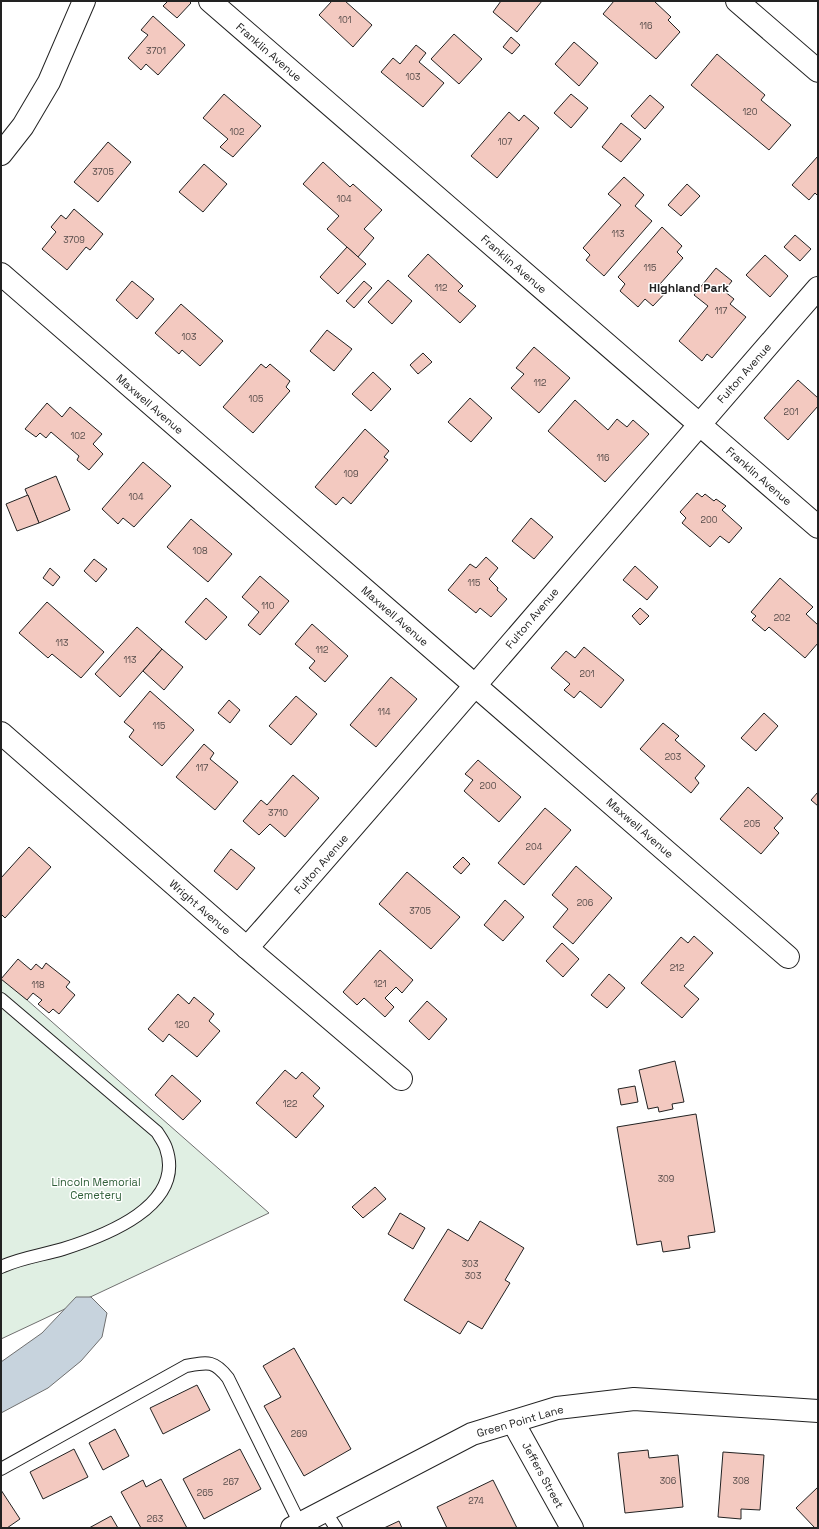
<svg xmlns="http://www.w3.org/2000/svg" width="819" height="1529" font-family="'Space Grotesk',sans-serif">
  <style>
    .green { fill: #e0efe3; stroke: #6f6f6f }
    .water { fill: #c7d3dd; stroke: #6f6f6f }
    .building { fill: #f3c9c0; stroke: #222 }
    .lines { fill: none; stroke-linecap: round; stroke-linejoin: round }
    .service-casing { stroke: #222; stroke-width: 14 }
    .minor-casing { stroke: #222; stroke-width: 24 }
    .tertiary-casing { stroke: #222; stroke-width: 24 }
    .service { stroke: #fff; stroke-width: 12 }
    .minor { stroke: #fff; stroke-width: 22 }
    .tertiary { stroke: #fff; stroke-width: 22 }
    .labels { text-anchor: middle; stroke-width: 3; stroke-linejoin: round; paint-order: stroke }
    .number-label { font-size: 9px; fill: #564c4a }
    .street-label { font-size: 11px; fill: #222; stroke: #fff }
    .park-label { font-size: 11px; fill: #2f5e38; stroke: #fff }
    .neighbourhood-label { font-size: 12px; font-weight: bold; fill: #222; stroke: #fff }
  </style>
  <rect width="100%" height="100%" fill="#fff"/>
  <!-- green -->
  <polygon class="green" points="1,977 269,1213 1,1339"/>
  <!-- water -->
  <polygon class="water" points="76,1297 91,1297 107,1313 102,1337 81,1361 48,1388 1,1413 1,1362 42,1333"/>
  <!-- building -->
  <g class="building">
    <polygon points="168,1 189,1 191,3 177,18 163,6"/>
    <polygon points="332,1 345,1 372,25 353,47 319,15"/>
    <polygon points="501,1 542,1 517,32 493,12"/>
    <polygon points="614,1 654,1 671,17 668,20 680,32 656,59 603,14"/>
    <polygon points="153,16 185,45 158,75 146,64 141,70 128,58 148,35 141,30"/>
    <polygon points="454,34 482,59 459,84 431,59"/>
    <polygon points="511,37 520,45 512,54 503,47"/>
    <polygon points="574,42 598,63 579,86 555,64"/>
    <polygon points="416,45 426,53 419,62 444,83 423,107 381,72 393,58 400,64"/>
    <polygon points="717,54 765,95 761,100 791,125 769,150 691,85"/>
    <polygon points="224,94 261,126 233,157 220,147 228,139 203,118"/>
    <polygon points="571,94 588,108 571,128 554,113"/>
    <polygon points="650,95 664,107 645,129 631,116"/>
    <polygon points="509,112 519,121 524,115 539,128 497,178 471,156"/>
    <polygon points="621,123 641,139 621,162 602,147"/>
    <polygon points="108,142 131,162 98,202 74,182"/>
    <polygon points="818,156 818,196 815,193 809,200 792,185"/>
    <polygon points="323,162 350,187 353,184 382,210 364,229 374,238 358,257 327,229 339,216 303,184"/>
    <polygon points="204,164 227,184 203,212 179,192"/>
    <polygon points="624,177 644,195 635,206 652,221 604,276 586,260 590,255 583,248 621,205 608,194"/>
    <polygon points="687,184 700,196 681,216 668,205"/>
    <polygon points="74,209 103,234 90,250 86,247 67,270 42,249 56,232 51,227 61,215 66,219"/>
    <polygon points="662,227 682,246 677,252 683,258 660,284 668,290 653,306 645,299 638,307 620,291 625,284 618,277"/>
    <polygon points="795,235 811,249 800,261 784,247"/>
    <polygon points="347,247 366,264 338,294 320,277"/>
    <polygon points="428,254 463,286 458,291 476,306 460,323 408,276"/>
    <polygon points="765,255 788,276 770,297 746,275"/>
    <polygon points="716,268 732,281 724,291 734,299 730,304 746,317 712,358 707,354 702,361 679,341 708,306 694,295"/>
    <polygon points="388,280 412,301 392,324 368,302"/>
    <polygon points="132,281 154,299 137,319 116,300"/>
    <polygon points="364,281 372,288 354,308 346,301"/>
    <polygon points="181,304 223,341 200,366 182,350 179,354 155,333"/>
    <polygon points="327,330 352,349 334,371 310,351"/>
    <polygon points="534,347 570,378 539,413 511,388 524,374 516,368"/>
    <polygon points="423,353 432,362 418,374 410,365"/>
    <polygon points="261,364 266,368 270,364 290,381 286,387 290,391 253,433 223,407"/>
    <polygon points="373,372 391,389 371,411 352,394"/>
    <polygon points="798,380 818,398 818,406 788,440 764,418"/>
    <polygon points="470,398 492,418 471,442 448,422"/>
    <polygon points="575,400 608,430 617,419 627,427 633,420 649,434 605,482 548,431"/>
    <polygon points="47,403 62,417 70,407 102,434 93,444 103,454 89,470 77,460 79,456 51,432 46,438 40,433 36,437 25,429"/>
    <polygon points="365,429 389,451 384,457 388,460 351,504 343,497 336,505 315,487"/>
    <polygon points="143,462 171,486 134,527 123,518 118,524 102,509"/>
    <polygon points="56,476 70,510 39,523 25,489"/>
    <polygon points="697,493 702,497 705,494 714,501 716,499 726,506 722,510 742,528 729,543 720,536 710,547 682,523 686,518 680,512"/>
    <polygon points="28,495 39,523 17,531 6,504"/>
    <polygon points="531,518 553,537 534,559 512,541"/>
    <polygon points="191,519 232,554 208,582 167,547"/>
    <polygon points="486,557 498,568 489,579 498,588 497,590 507,599 491,617 480,608 476,613 448,590 470,564 476,568"/>
    <polygon points="94,559 107,569 96,582 84,571"/>
    <polygon points="635,566 658,587 647,600 623,580"/>
    <polygon points="50,568 60,577 53,586 43,578"/>
    <polygon points="260,576 289,601 260,635 248,625 259,612 242,597"/>
    <polygon points="780,578 813,607 806,614 818,625 818,643 805,658 769,627 765,631 752,620 756,616 751,612"/>
    <polygon points="206,598 227,617 206,640 185,622"/>
    <polygon points="47,602 104,652 81,678 52,654 48,658 19,633"/>
    <polygon points="640,608 649,616 640,625 632,616"/>
    <polygon points="312,624 348,656 325,682 309,668 315,661 295,644"/>
    <polygon points="137,627 162,649 120,697 95,674"/>
    <polygon points="584,647 624,680 601,708 580,691 574,698 564,690 570,684 551,668 566,651 575,658"/>
    <polygon points="162,649 183,667 164,690 143,671"/>
    <polygon points="391,677 417,699 376,747 350,725"/>
    <polygon points="150,691 194,730 162,766 129,737 134,730 124,722"/>
    <polygon points="296,696 317,714 291,745 269,726"/>
    <polygon points="229,700 240,710 230,723 218,713"/>
    <polygon points="764,713 778,726 756,751 741,738"/>
    <polygon points="663,723 679,736 675,740 705,766 695,778 699,783 691,793 640,749"/>
    <polygon points="204,744 214,753 210,759 238,782 215,810 176,777"/>
    <polygon points="478,760 521,797 499,822 464,791 473,780 465,774"/>
    <polygon points="293,775 319,798 285,837 270,824 259,835 243,821 261,800 267,805"/>
    <polygon points="748,787 783,818 774,828 779,833 761,854 720,819"/>
    <polygon points="818,792 818,806 811,800"/>
    <polygon points="545,808 571,830 524,885 498,863"/>
    <polygon points="29,847 51,867 5,918 1,914 1,878"/>
    <polygon points="231,849 255,868 237,890 214,871"/>
    <polygon points="463,857 470,864 461,874 453,867"/>
    <polygon points="576,866 612,898 573,944 553,927 568,909 552,895"/>
    <polygon points="407,872 460,917 431,949 379,904"/>
    <polygon points="505,900 524,917 503,941 484,925"/>
    <polygon points="694,936 713,953 684,986 699,999 682,1018 641,983 681,937 688,943"/>
    <polygon points="562,943 579,959 563,977 546,961"/>
    <polygon points="380,950 413,980 402,993 396,987 385,998 394,1007 385,1017 364,998 357,1005 343,992"/>
    <polygon points="18,959 31,970 36,964 42,969 46,963 70,982 66,987 75,995 59,1014 53,1009 49,1013 38,1004 42,1000 33,993 27,1000 1,979"/>
    <polygon points="609,974 625,988 607,1008 591,995"/>
    <polygon points="178,994 189,1004 194,997 214,1014 209,1021 220,1031 197,1057 169,1034 163,1042 148,1029"/>
    <polygon points="427,1001 447,1019 429,1040 409,1021"/>
    <polygon points="675,1061 684,1102 672,1104 673,1109 659,1112 658,1107 648,1109 639,1070"/>
    <polygon points="285,1070 296,1079 302,1072 320,1088 313,1096 324,1106 296,1138 256,1103"/>
    <polygon points="172,1075 201,1101 183,1120 155,1095"/>
    <polygon points="635,1086 638,1102 621,1105 618,1089"/>
    <polygon points="696,1114 715,1232 688,1236 690,1248 663,1252 661,1241 637,1245 617,1127"/>
    <polygon points="375,1187 386,1199 363,1218 352,1207"/>
    <polygon points="400,1213 425,1228 413,1249 388,1234"/>
    <polygon points="480,1221 524,1248 505,1280 510,1283 482,1329 468,1321 460,1334 404,1300 448,1229 468,1241"/>
    <polygon points="294,1348 351,1449 304,1476 264,1406 281,1397 263,1366"/>
    <polygon points="197,1385 210,1410 163,1434 150,1408"/>
    <polygon points="115,1429 129,1456 103,1470 89,1443"/>
    <polygon points="74,1449 88,1477 43,1499 30,1472"/>
    <polygon points="240,1449 261,1489 204,1519 183,1479"/>
    <polygon points="648,1450 649,1458 678,1455 683,1507 625,1513 618,1453"/>
    <polygon points="723,1452 764,1455 760,1510 741,1509 741,1519 718,1517"/>
    <polygon points="161,1479 187,1528 141,1528 121,1492 143,1480 146,1487"/>
    <polygon points="493,1480 517,1528 447,1528 437,1507"/>
    <polygon points="818,1487 818,1528 815,1528 796,1508"/>
    <polygon points="1,1490 20,1519 7,1528 1,1528"/>
    <polygon points="111,1516 118,1528 89,1528"/>
    <polygon points="399,1521 402,1528 384,1528"/>
  </g>
  <g class="lines">
    <!-- service casing -->
    <g class="service-casing">
      <g id="service">
        <path d="M 1,999 L 157,1132 C 160,1137 164,1142 166,1148 C 186,1206 104,1236 63,1249 C 43,1255 20,1258 1,1267"/>
        <path d="M 1,1469 L 186,1366 C 208,1362 214,1360 228,1378 L 300,1524"/>
        <polyline points="325,1511 336,1528"/>
      </g>
    </g>
    <!-- minor casing -->
    <g class="minor-casing">
      <g id="minor">
        <polyline points="210,1 818,527"/>
        <polyline points="737,1 818,71"/>
        <polyline points="1,274 788,957"/>
        <polyline points="1,733 247,948 401,1079"/>
        <path d="M 247,948 C 439,730 627,507 818,288"/>
        <polyline points="513,1422 572,1528"/>
        <polyline points="292,1528 472,1434 557,1408 634,1399 818,1411"/>
      </g>
    </g>
    <!-- tertiary casing -->
    <g class="tertiary-casing">
      <polyline id="tertiary" points="1,154 23,126 49,82 84,1"/>
    </g>
    <!-- service -->
    <use href="#service" class="service"/>
    <!-- minor -->
    <use href="#minor" class="minor"/>
    <!-- tertiary -->
    <use href="#tertiary" class="tertiary"/>
  </g>
  <g class="labels">
    <!-- number labels -->
    <g class="number-label">
      <text x="345" y="23">101</text>
      <text x="646" y="29">116</text>
      <text x="156" y="54">3701</text>
      <text x="413" y="80">103</text>
      <text x="750" y="115">120</text>
      <text x="237" y="135">102</text>
      <text x="505" y="145">107</text>
      <text x="103" y="175">3705</text>
      <text x="344" y="202">104</text>
      <text x="618" y="237">113</text>
      <text x="74" y="243">3709</text>
      <text x="650" y="271">115</text>
      <text x="441" y="291">112</text>
      <text x="721" y="314">117</text>
      <text x="189" y="340">103</text>
      <text x="540" y="386">112</text>
      <text x="256" y="402">105</text>
      <text x="791" y="415">201</text>
      <text x="78" y="439">102</text>
      <text x="603" y="461">116</text>
      <text x="351" y="477">109</text>
      <text x="136" y="500">104</text>
      <text x="709" y="523">200</text>
      <text x="200" y="554">108</text>
      <text x="474" y="586">115</text>
      <text x="268" y="609">110</text>
      <text x="782" y="621">202</text>
      <text x="62" y="646">113</text>
      <text x="322" y="653">112</text>
      <text x="130" y="663">113</text>
      <text x="587" y="677">201</text>
      <text x="384" y="715">114</text>
      <text x="159" y="729">115</text>
      <text x="673" y="760">203</text>
      <text x="202" y="771">117</text>
      <text x="488" y="789">200</text>
      <text x="278" y="816">3710</text>
      <text x="752" y="827">205</text>
      <text x="534" y="850">204</text>
      <text x="585" y="906">206</text>
      <text x="420" y="914">3705</text>
      <text x="677" y="971">212</text>
      <text x="380" y="987">121</text>
      <text x="38" y="988">118</text>
      <text x="182" y="1028">120</text>
      <text x="290" y="1107">122</text>
      <text x="666" y="1182">309</text>
      <text x="470" y="1267">303</text>
      <text x="473" y="1279">303</text>
      <text x="299" y="1437">269</text>
      <text x="668" y="1484">306</text>
      <text x="741" y="1484">308</text>
      <text x="231" y="1485">267</text>
      <text x="205" y="1496">265</text>
      <text x="476" y="1504">274</text>
      <text x="155" y="1522">263</text>
    </g>
    <!-- street labels -->
    <g class="street-label">
      <text transform="translate(269 52) rotate(41)" y="4">Franklin Avenue</text>
      <text transform="translate(514 264) rotate(41)" y="4">Franklin Avenue</text>
      <text transform="translate(744 373) rotate(-49)" y="4">Fulton Avenue</text>
      <text transform="translate(150 404) rotate(41)" y="4">Maxwell Avenue</text>
      <text transform="translate(759 476) rotate(41)" y="4">Franklin Avenue</text>
      <text transform="translate(395 616) rotate(41)" y="4">Maxwell Avenue</text>
      <text transform="translate(532 618) rotate(-50)" y="4">Fulton Avenue</text>
      <text transform="translate(640 828) rotate(41)" y="4">Maxwell Avenue</text>
      <text transform="translate(321 864) rotate(-49)" y="4">Fulton Avenue</text>
      <text transform="translate(200 907) rotate(41)" y="4">Wright Avenue</text>
      <text transform="translate(520 1421) rotate(-16)" y="4">Green Point Lane</text>
      <text transform="translate(543 1475) rotate(61)" y="4">Jeffers Street</text>
    </g>
    <!-- park labels -->
    <g class="park-label">
      <text x="96" y="1186">Lincoln Memorial<tspan x="96" dy="13">Cemetery</tspan></text>
    </g>
    <!-- neighbourhood labels -->
    <g class="neighbourhood-label">
      <text x="689" y="292">Highland Park</text>
    </g>
  </g>
  <!-- border -->
  <rect width="819" height="1529" fill="none" stroke="#222222" stroke-width="4"/>
</svg>
